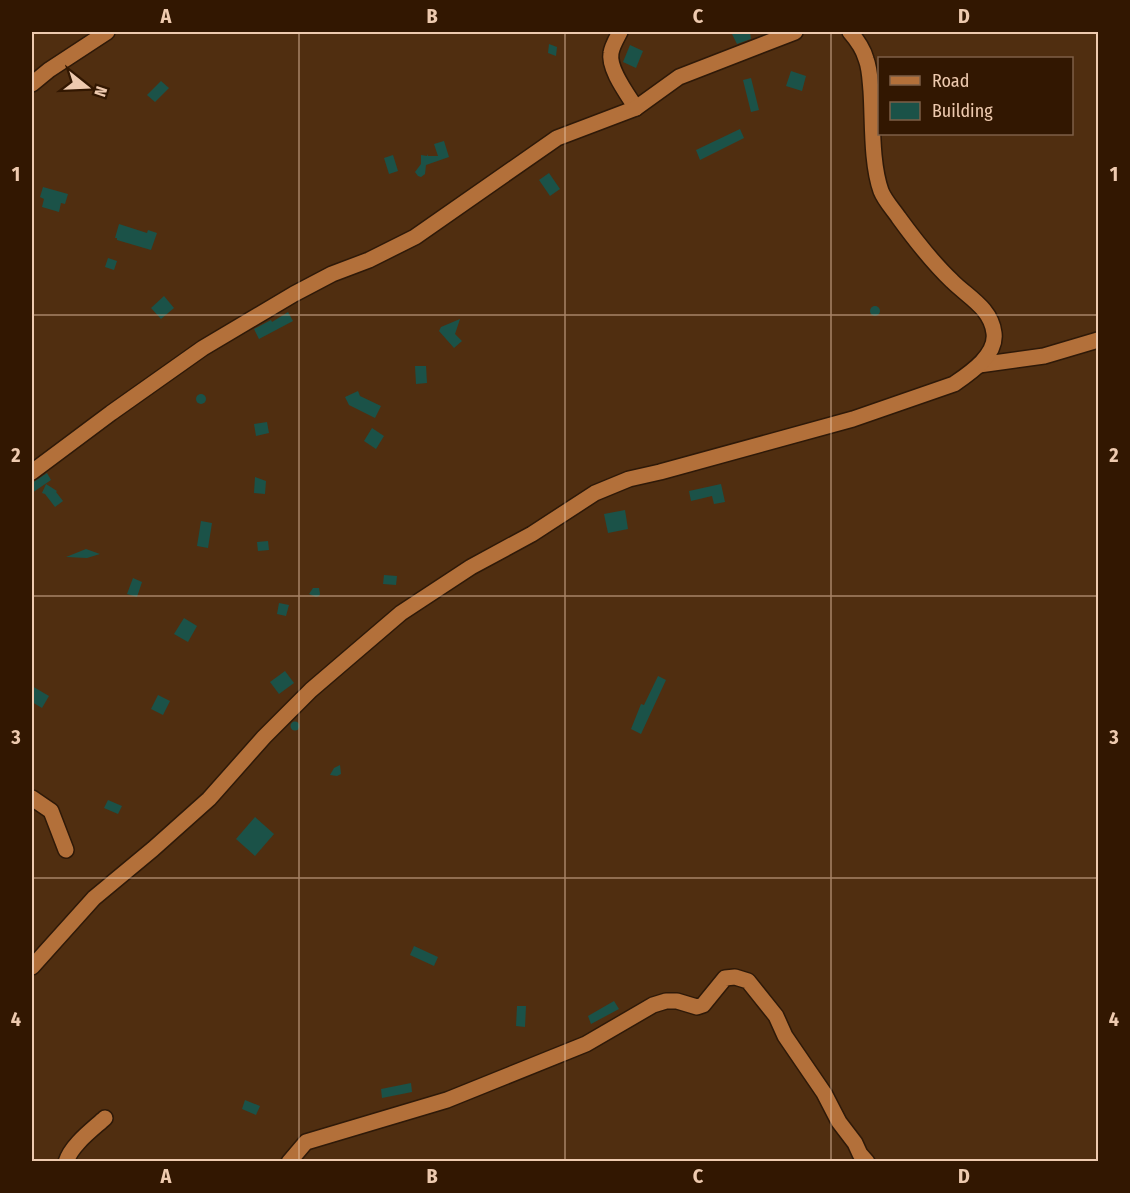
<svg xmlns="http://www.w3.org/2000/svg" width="1130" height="1193" font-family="'Fira Sans Condensed',sans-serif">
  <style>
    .building { fill: #1b5248 }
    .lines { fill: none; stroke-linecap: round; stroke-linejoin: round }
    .minor-casing { stroke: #2e1908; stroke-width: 18 }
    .minor { stroke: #b3703a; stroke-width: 15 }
    .grid { fill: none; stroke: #eecaaf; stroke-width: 1.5; stroke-opacity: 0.55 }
    .neatline { fill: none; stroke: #eecaaf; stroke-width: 2 }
    .grid-label { font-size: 20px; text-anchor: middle; font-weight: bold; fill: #eecaaf }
  </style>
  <rect width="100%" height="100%" fill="#502e10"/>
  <!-- building -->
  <g class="building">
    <polygon points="731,32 750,32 751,39 737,44"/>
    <polygon points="549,44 557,47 556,56 548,53"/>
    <polygon points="630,45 643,51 636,68 623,62"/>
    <polygon points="791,71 806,76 802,91 786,86"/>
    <polygon points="751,78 759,110 751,112 743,80"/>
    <polygon points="161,81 169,88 155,102 147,95"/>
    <polygon points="740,129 744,138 700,160 696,150"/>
    <polygon points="444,141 449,157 426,165 425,174 421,177 418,176 415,172 421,164 421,155 427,156 428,154 428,156 438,156 434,144"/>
    <polygon points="393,155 398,171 389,174 384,158"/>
    <polygon points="549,173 560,189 550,196 539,180"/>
    <polygon points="43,187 68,194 65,204 61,203 59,212 42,207 44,199 40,197"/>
    <polygon points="119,224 147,233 148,230 157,233 151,250 117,240 117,238 115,238"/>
    <polygon points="108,258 117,261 114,270 105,267"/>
    <polygon points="164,296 174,308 161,319 151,308"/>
    <circle cx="875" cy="311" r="5"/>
    <polygon points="288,312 293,321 259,339 254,329 271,320 272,322"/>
    <polygon points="460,319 455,334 462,341 454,348 439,331 441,327"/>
    <polygon points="415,366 426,366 427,383 416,384"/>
    <polygon points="358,391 360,396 381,406 375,418 349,405 345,397"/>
    <circle cx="201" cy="399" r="5"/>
    <polygon points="267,422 269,433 256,436 254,424"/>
    <polygon points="372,428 384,436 376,449 364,441"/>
    <polygon points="47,473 51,480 32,493 32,483"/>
    <polygon points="255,477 266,481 265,494 254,493"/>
    <polygon points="46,484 57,491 56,492 63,501 55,507 45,494 42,493"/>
    <polygon points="721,484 725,502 714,504 712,496 691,501 689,491"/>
    <polygon points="625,510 628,529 608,533 604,514"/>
    <polygon points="201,521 212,523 208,548 197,546"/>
    <polygon points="268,541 269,550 258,551 257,542"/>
    <polygon points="86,549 100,554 87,558 66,557"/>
    <polygon points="384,575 397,576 396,585 383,584"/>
    <polygon points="133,578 142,582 137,597 127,594"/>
    <polygon points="313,588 319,588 320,594 319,596 316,597 309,594"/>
    <polygon points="279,603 289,605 286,616 277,614"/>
    <polygon points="184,618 197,626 188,642 174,634"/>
    <polygon points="285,671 294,683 279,694 270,682"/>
    <polygon points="658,676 666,680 641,734 631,729 641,704 644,705"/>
    <polygon points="32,686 49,696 42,708 32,702"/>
    <polygon points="158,695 170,701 163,715 151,709"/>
    <circle cx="295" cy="726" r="4.5"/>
    <polygon points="340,765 341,774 337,776 330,775 334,768"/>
    <polygon points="108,800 122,806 118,814 104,808"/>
    <polygon points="255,817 274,834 255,856 236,839"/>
    <polygon points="414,946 438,957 434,966 410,955"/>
    <polygon points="614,1001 619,1009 591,1024 588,1016"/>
    <polygon points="517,1006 526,1006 525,1027 516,1026"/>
    <polygon points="411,1083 412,1092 382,1098 381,1089"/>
    <polygon points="245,1100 260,1106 256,1115 242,1109"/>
  </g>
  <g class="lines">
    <!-- minor casing -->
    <g class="minor-casing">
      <g id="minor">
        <path d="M 620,32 C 617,38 612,46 611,53 C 608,69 628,95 636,108"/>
        <polyline points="32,84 49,70 107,32"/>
        <polyline points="979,365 1044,356 1098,340"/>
        <polyline points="32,472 111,413 203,348 294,294 332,274 369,260 415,237 557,138 636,108 679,77 795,32"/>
        <polyline points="32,798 51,811 66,850"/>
        <path d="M 32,967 L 94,898 L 153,849 L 209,799 L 264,737 L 311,690 L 401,613 L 471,567 L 532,534 L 595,493 L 629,479 L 660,472 L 853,419 L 954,384 C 970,373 997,355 994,333 C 991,308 968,297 952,281 C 932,262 915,240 899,218 C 893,209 885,201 881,191 C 871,163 873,121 871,91 C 870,81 870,69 866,59 C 863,48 857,40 850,32"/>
        <path d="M 66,1162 C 71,1145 93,1129 105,1118"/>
        <polyline points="289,1162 306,1142 447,1100 586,1044 653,1005 666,1001 677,1001 697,1007 703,1005 725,978 735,977 748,981 776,1016 785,1036 824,1093 839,1122 855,1143 860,1154 867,1162"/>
      </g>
    </g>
    <!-- minor -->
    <use href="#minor" class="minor"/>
  </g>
  <!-- grid -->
  <path class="grid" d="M 299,32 L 299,1162M 565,32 L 565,1162M 831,32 L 831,1162M 32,315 L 1098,315M 32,596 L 1098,596M 32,878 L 1098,878"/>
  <!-- border -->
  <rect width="1130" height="1193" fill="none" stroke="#321701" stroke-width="66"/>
  <!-- legend -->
  <rect x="878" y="57" width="195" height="78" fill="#321701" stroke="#7d5f47" stroke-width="1.5"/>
  <rect x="890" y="76" width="30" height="9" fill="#b3703a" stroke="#7d5f47" stroke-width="1.5"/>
  <text x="932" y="87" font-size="18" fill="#eecaaf">Road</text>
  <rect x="890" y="102" width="30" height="18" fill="#1b5248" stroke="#7d5f47" stroke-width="1.5"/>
  <text x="932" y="117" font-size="18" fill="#eecaaf">Building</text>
  <!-- north arrow -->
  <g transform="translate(87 87) rotate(108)" stroke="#321701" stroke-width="4.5" paint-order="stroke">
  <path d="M0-4.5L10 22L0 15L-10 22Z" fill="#eecaaf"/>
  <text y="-9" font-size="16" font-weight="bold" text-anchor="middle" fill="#eecaaf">N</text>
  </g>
  <rect x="33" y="33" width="1064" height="1127" class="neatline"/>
  <g class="grid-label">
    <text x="166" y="23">A</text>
    <text x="432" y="23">B</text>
    <text x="698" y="23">C</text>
    <text x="964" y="23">D</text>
    <text x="16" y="181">1</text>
    <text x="1114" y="181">1</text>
    <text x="16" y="462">2</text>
    <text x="1114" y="462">2</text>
    <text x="16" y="744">3</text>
    <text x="1114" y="744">3</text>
    <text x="16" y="1026">4</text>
    <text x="1114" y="1026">4</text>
    <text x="166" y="1183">A</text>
    <text x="432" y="1183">B</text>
    <text x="698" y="1183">C</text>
    <text x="964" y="1183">D</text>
  </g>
</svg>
